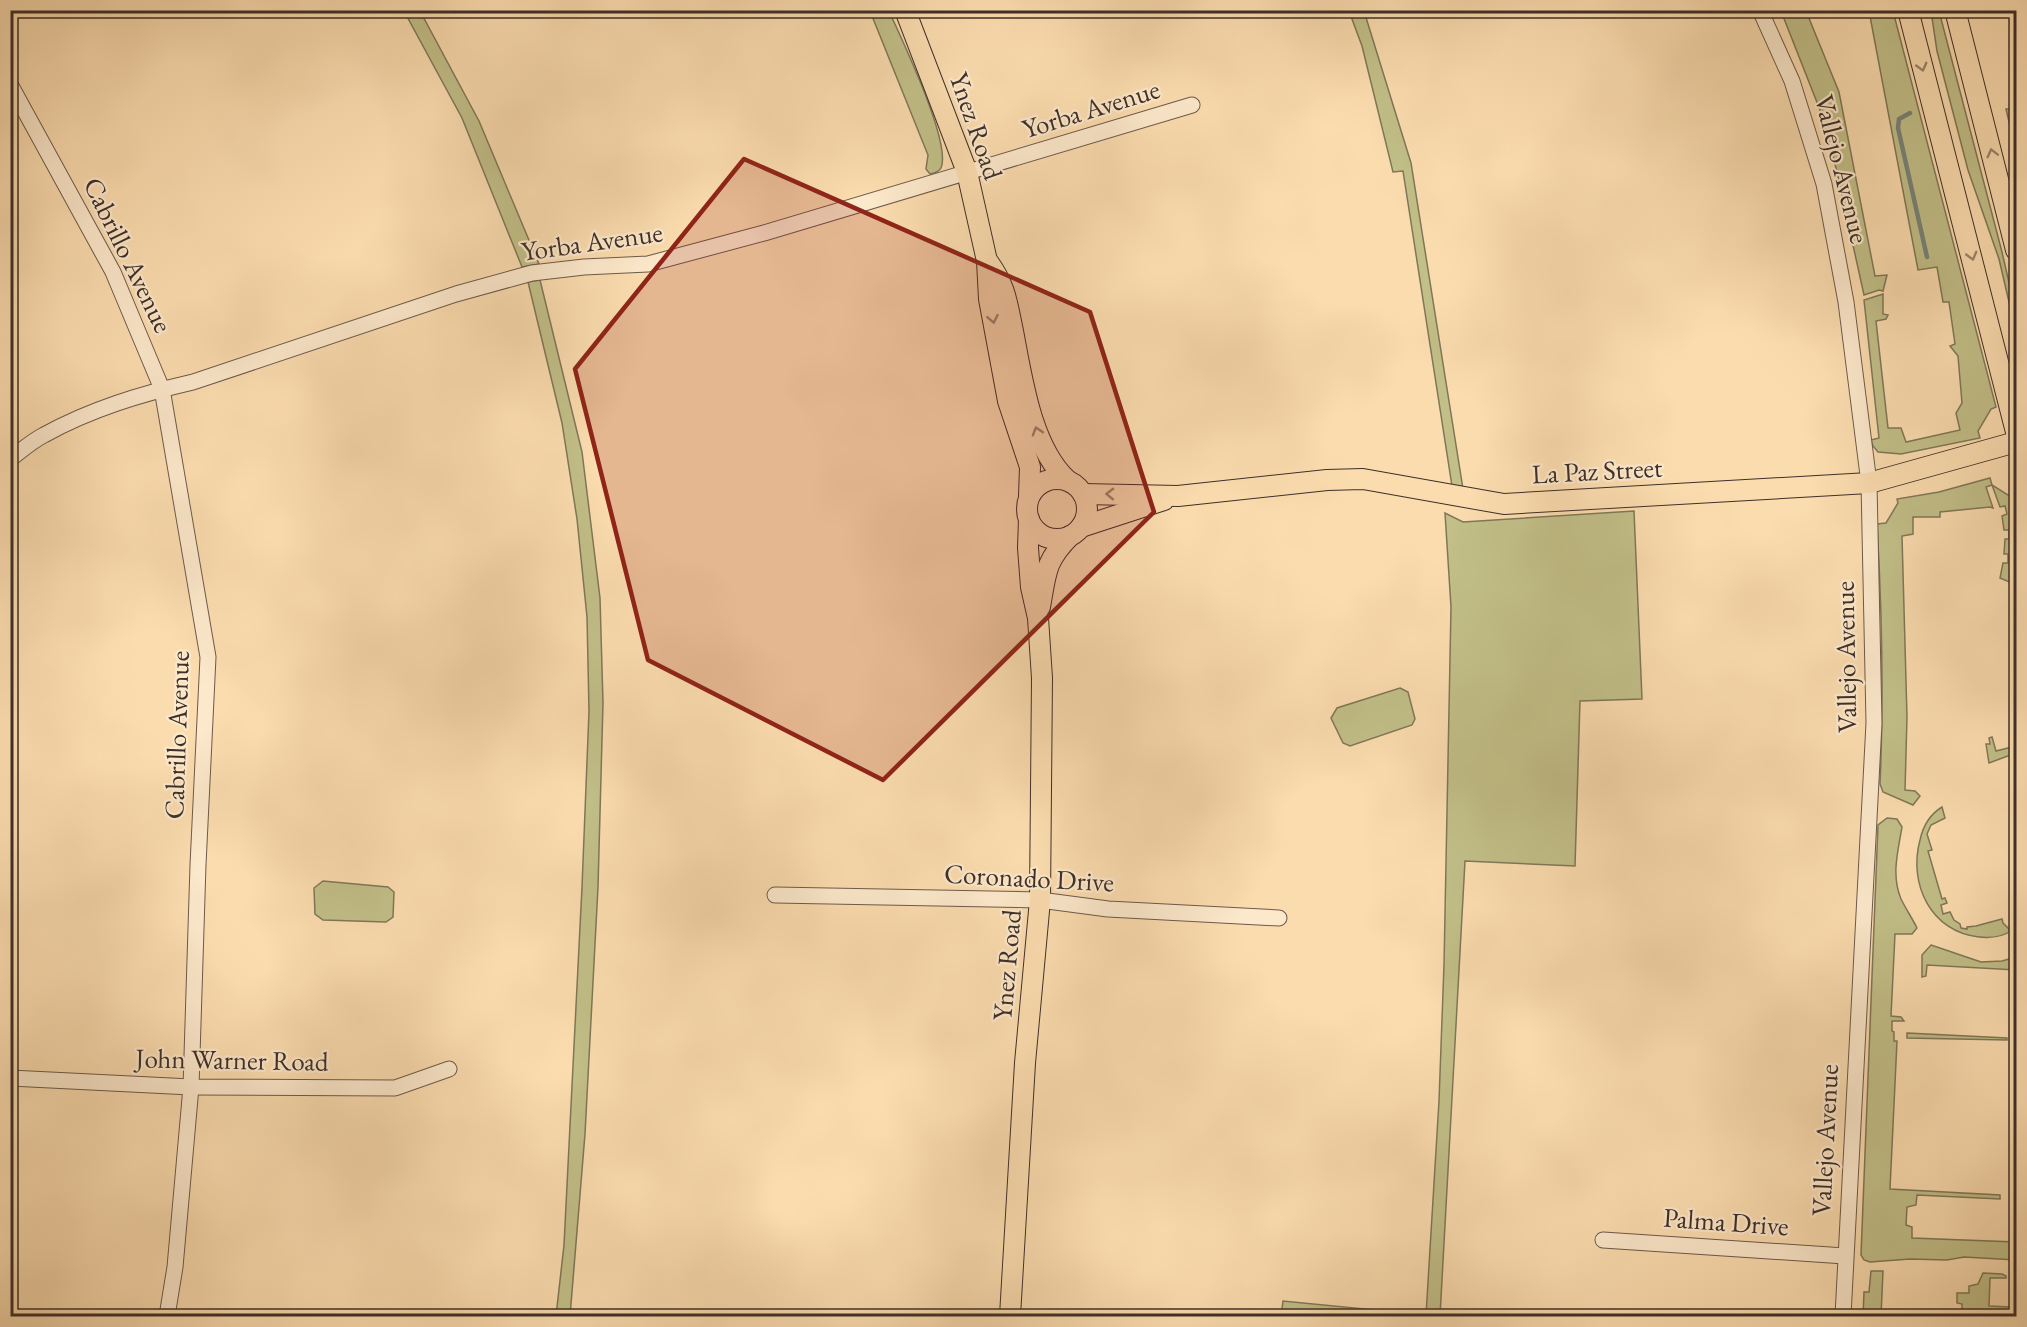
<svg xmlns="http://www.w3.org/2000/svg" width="2027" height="1327" font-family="'EB Garamond',serif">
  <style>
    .green { fill: #c2bf88; stroke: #807758; stroke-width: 1.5 }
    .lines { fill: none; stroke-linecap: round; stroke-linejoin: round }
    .stream { stroke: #788379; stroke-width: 4.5 }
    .minor-casing { stroke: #6d5a4a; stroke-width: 17 }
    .major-casing { stroke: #3e2f29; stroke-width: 22 }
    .minor { stroke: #fce8cb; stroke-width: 15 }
    .major { stroke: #fbdcaf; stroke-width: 20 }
    .oneway { stroke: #9c866c }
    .marked { fill: #8f2418; fill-opacity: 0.2; stroke: #8f2418; stroke-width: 4.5; stroke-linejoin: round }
    .labels { text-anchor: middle; stroke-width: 4.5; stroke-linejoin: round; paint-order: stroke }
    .street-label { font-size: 27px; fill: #3e2f29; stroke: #fce8cb }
  </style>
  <rect width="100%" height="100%" fill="#fbdcaf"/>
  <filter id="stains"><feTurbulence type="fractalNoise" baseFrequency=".00333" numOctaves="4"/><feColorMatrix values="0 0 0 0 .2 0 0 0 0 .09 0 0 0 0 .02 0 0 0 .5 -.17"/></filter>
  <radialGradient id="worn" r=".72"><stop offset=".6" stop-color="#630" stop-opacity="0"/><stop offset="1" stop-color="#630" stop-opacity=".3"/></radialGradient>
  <!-- green -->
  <g class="green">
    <polygon points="404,11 420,11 479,121 539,264 522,267 462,118"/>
    <path d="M 870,11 L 889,11 C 901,38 952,143 941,168 C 939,172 935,173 930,174 L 926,169 L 928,155 Z"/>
    <polygon points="1349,11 1364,11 1411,163 1463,489 1452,486 1403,171 1393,172 1362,46"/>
    <polygon points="1781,11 1806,11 1839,92 1875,276 1887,275 1883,291 1879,290 1864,295 1836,168 1820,110"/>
    <polygon points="1869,11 1893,11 1996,407 1991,409 1978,431 1980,438 1901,454 1878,452 1873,446 1871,440 1879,438 1864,300 1883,294 1883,314 1888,315 1886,319 1876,321 1888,428 1901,428 1906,442 1960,430 1956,413 1962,403 1958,356 1950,346 1955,344 1949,302 1943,302 1937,267 1918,270"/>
    <polygon points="1931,11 1939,11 2002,252 2016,313 2016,332 1999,259 1968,170 1937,51"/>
    <polygon points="2006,109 2016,109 2016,152"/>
    <polygon points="540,280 582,452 600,598 603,703 598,887 585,1134 570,1316 556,1316 564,1245 582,887 589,711 587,617 577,519 562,423 528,282"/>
    <path d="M 1990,478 L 1992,485 L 2011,497 L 2016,495 L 2016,596 L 2012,583 L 2000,578 L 2003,563 L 2008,563 L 2008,554 L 2004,554 L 2005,539 L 2009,539 L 2009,530 L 2004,530 L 2002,516 L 2007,514 L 2005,506 L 2000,507 L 1992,485 L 1986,487 L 1993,508 L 1990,507 L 1940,512 L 1940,517 L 1913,517 L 1913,534 L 1902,536 L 1907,717 L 1905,790 L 1915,791 L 1920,796 L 1913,805 L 1883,792 L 1880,784 C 1884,697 1882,611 1877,524 L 1886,523 L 1898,503 L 1897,499 L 1939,492 Z"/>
    <polygon points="1634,511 1642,699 1580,701 1575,866 1465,861 1440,1316 1281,1316 1283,1301 1426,1315 1439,1101 1444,965 1451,607 1445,513 1463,522"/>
    <polygon points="1400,688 1408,692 1415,719 1412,725 1350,746 1343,743 1331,718 1337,708"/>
    <polygon points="1992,737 1996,751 2016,746 2016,753 1989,763 1986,744 1990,744 1989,738"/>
    <path d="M 1942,807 L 1945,818 L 1931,825 L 1927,834 L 1932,850 L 1928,851 L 1942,899 L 1945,898 L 1947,903 L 1941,905 L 1943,914 L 1950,912 L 1954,920 L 1960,924 L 1961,928 L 1967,929 L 1967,927 L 1976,926 L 2002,919 L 2003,923 L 2011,931 C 2002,937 1989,938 1979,937 C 1931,932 1908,884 1920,840 C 1923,826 1929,815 1942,807 Z"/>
    <path d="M 1887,818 L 1897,819 L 1902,827 C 1898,851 1891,875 1901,899 C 1906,909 1912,918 1917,928 L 1912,934 L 1895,934 L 1891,1016 L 1901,1017 L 1904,1021 L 1892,1021 L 1892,1031 L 1894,1032 L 1894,1041 L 1897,1041 L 1890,1189 L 2000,1195 L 2000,1199 L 1917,1195 L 1916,1205 L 1907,1207 L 1906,1225 L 1912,1227 L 1912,1238 L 2016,1242 L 2016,1260 L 1964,1257 L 1947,1260 L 1910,1259 L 1870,1262 L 1864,1260 L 1861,1255 L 1878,825 Z"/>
    <polygon points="323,881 388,887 394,892 393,917 386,922 323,920 315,914 314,888"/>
    <polygon points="1931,945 1981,962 2002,961 2016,957 2016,970 1927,965 1926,976 1922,977 1922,955"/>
    <polygon points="1907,1033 2007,1038 2007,1040 1907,1038"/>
    <polygon points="1871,1271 1883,1271 1881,1316 1863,1316 1864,1292 1869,1292"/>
    <polygon points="1983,1273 2002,1274 2006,1276 2006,1278 1990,1278 1989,1306 2010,1307 2010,1316 1962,1316 1962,1304 1957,1303 1957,1293 1969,1293 1969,1286 1978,1284"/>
  </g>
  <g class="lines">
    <!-- stream -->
    <polyline class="stream" points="1910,113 1899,119 1898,128 1927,257"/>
    <!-- minor casing -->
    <g class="minor-casing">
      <g id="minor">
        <polyline points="1760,10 1792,81 1824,184 1846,302 1869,483 1874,723 1843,1316"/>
        <polyline points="10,84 113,272 162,389 208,657 198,865 191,1087 175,1267 167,1316"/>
        <path d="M 10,459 C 21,451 32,441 44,435 C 91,409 141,394 193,382 L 456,294 L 532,273 L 584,267 L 648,264 L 764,233 L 1192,105"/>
        <polyline points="775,895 1040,900 1108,909 1279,918"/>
        <polyline points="10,1078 191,1087 395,1088 449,1069"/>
        <polyline points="1603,1240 1845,1256"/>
      </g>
    </g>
    <!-- major casing -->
    <g class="major-casing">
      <g id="major">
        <polyline points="905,10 967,172 987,261 989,299 1008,401 1030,467 1029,496"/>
        <polyline points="1908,10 2016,432"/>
        <polyline points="1955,10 2016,250"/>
        <path d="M 989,263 C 1006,287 1007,303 1013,331 C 1022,378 1031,446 1067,480"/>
        <circle cx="1057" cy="509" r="30"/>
        <polyline points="1083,494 1178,496 1327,480 1363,479 1504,504 1869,483 2016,442"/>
        <polyline points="1081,527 1164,500"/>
        <path d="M 1040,607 C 1046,573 1045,561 1070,536"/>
        <polyline points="1010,1316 1025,1063 1040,900 1042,678 1038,618 1031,587 1028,548 1029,519"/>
      </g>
    </g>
    <!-- minor -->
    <use href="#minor" class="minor"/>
    <!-- major -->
    <use href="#major" class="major"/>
  </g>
  <!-- one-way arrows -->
  <defs><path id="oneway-chevron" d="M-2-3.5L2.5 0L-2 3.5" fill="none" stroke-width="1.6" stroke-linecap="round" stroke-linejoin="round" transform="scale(1.5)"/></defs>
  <g class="oneway">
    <use href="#oneway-chevron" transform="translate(1922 67) rotate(75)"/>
    <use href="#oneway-chevron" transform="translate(1992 153) rotate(-104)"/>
    <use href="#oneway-chevron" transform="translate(1972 256) rotate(75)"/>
    <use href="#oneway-chevron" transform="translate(993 319) rotate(79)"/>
    <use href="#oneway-chevron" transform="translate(1037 431) rotate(-107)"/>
    <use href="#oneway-chevron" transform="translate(1110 494) rotate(-179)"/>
  </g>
  <!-- marked area -->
  <path class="marked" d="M 744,159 L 1090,312 L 1154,512 L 883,780 L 648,660 L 575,369 Z"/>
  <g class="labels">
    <!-- street labels -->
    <g class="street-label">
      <text transform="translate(1091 109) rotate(-17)" y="9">Yorba Avenue</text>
      <text transform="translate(976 126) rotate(71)" y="9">Ynez Road</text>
      <text transform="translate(1842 169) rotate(76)" y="9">Vallejo Avenue</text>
      <text transform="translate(592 242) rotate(-8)" y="9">Yorba Avenue</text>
      <text transform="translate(128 255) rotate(64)" y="9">Cabrillo Avenue</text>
      <text transform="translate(1597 471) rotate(-3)" y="9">La Paz Street</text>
      <text transform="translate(1846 657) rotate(-91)" y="9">Vallejo Avenue</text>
      <text transform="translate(177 735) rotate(-88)" y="9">Cabrillo Avenue</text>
      <text transform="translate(1029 878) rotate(3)" y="9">Coronado Drive</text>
      <text transform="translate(1007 965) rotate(-85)" y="9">Ynez Road</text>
      <text transform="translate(232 1060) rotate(1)" y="9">John Warner Road</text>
      <text transform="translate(1825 1140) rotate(-87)" y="9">Vallejo Avenue</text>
      <text transform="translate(1726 1222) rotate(4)" y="9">Palma Drive</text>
    </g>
  </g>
  <!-- margin -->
  <rect width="2027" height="1327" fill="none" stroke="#fbdcaf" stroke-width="36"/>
  <rect x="12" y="12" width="2003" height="1303" fill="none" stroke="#3e2f29" stroke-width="3"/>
  <rect x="18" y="18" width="1991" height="1291" fill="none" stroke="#3e2f29" stroke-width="1.5"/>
  <rect width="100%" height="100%" filter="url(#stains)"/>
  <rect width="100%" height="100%" fill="url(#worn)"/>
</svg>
